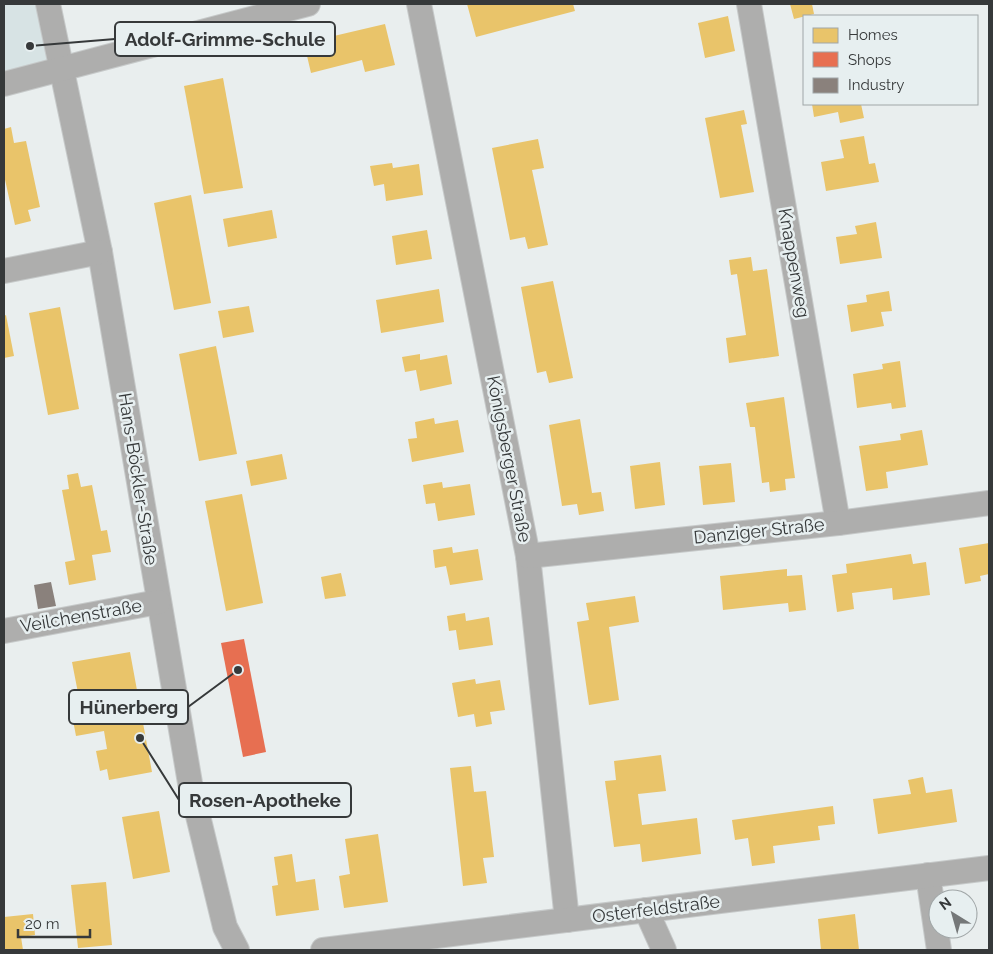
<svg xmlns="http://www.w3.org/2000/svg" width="993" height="954" font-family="Raleway,sans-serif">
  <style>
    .built { fill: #d7e3e4 }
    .homes { fill: #e9c46a }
    .shops { fill: #e76f51 }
    .industry { fill: #8a817c }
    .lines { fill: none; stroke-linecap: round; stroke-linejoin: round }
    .street-casing { stroke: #c6c9c9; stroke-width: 26 }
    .street { stroke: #aeaead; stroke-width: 24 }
    .labels { text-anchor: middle; stroke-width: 5; stroke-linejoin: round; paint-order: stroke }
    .street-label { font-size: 18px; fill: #36393a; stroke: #e7eff0 }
    .leader { fill: none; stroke: #36393a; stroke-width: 2 }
    .callout-dot { fill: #36393a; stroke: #e7eff0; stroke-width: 2 }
    .callout { fill: #e7eff0; stroke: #36393a; stroke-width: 2 }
    .callout-label { font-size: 19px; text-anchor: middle; font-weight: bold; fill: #36393a }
  </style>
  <rect width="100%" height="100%" fill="#e9eeee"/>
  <!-- built -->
  <polygon class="built" points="4,4 48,4 62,68 4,83"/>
  <!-- homes -->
  <g class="homes">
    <polygon points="467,4 573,4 575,11 476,37"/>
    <polygon points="790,4 812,4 814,14 794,19"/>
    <polygon points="728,16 735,51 705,58 698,23"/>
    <polygon points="385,24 395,65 365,72 362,60 311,73 304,43"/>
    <polygon points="223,78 243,188 204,194 184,86"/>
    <polygon points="812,104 861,104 864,118 840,123 838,112 814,117"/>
    <polygon points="744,110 747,124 741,125 754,192 720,198 705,118"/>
    <polygon points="11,127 14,143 26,141 40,207 28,210 31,221 15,225 4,175 4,129"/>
    <polygon points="864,136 869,164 875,163 879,182 826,191 821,162 844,158 840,140"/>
    <polygon points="538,139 544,168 532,170 548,245 528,249 525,237 510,240 492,148"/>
    <polygon points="392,163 393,168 419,164 423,195 386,201 384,184 374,186 370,166"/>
    <polygon points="191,195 211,303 174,310 154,203"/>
    <polygon points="272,210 277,238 228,247 223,219"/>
    <polygon points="876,222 882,258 840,264 836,237 857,234 855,226"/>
    <polygon points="427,230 432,259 396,265 392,236"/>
    <polygon points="751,257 753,271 767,269 779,356 729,363 726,338 746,335 737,274 731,275 729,260"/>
    <polygon points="553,281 573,378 549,383 546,371 537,373 521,287"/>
    <polygon points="439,289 444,322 381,333 376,300"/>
    <polygon points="889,291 892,311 881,312 884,326 851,332 847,305 867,302 866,295"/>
    <polygon points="249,306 254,332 223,338 218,311"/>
    <polygon points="60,307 79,409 48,415 29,313"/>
    <polygon points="6,315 14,356 4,358 4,316"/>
    <polygon points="216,346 237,454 199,461 179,354"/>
    <polygon points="420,354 420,360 447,355 452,384 420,391 416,370 405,372 402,357"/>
    <polygon points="900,361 906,407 892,409 891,403 857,408 853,374 883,369 882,364"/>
    <polygon points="784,397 795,478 785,479 786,490 770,492 769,482 762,483 755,427 750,427 746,403"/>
    <polygon points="434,418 435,424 458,420 464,452 412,462 408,439 417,438 415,422"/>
    <polygon points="580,419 592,493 601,492 604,511 579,515 577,504 562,506 549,425"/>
    <polygon points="922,430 928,465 886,472 888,488 866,491 859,446 901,440 900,434"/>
    <polygon points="282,454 287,479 251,486 246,461"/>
    <polygon points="660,462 665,505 635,509 630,466"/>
    <polygon points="731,463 735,502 703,505 699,466"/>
    <polygon points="78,473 81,487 92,485 101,531 107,530 111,552 92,555 96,580 69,585 65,562 75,560 62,490 69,489 67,475"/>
    <polygon points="442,482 443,488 470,484 475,515 438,521 435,503 426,504 423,485"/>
    <polygon points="242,494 263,603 226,611 205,501"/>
    <polygon points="989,543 989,574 980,576 981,581 965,584 959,548"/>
    <polygon points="452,547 453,553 478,549 483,580 450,585 446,566 435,568 433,550"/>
    <polygon points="911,554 913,564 926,562 930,595 893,600 892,588 852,593 854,609 837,612 832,575 847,573 846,564"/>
    <polygon points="787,569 787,576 802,575 806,610 789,612 788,603 723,610 720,576"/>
    <polygon points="341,573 346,596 325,599 321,577"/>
    <polygon points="635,596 639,622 609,627 619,700 589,705 577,622 589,620 586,603"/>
    <polygon points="465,613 466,621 489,617 493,645 459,650 456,630 449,631 447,616"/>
    <polygon points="130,652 152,772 109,780 107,769 100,771 96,751 107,749 104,731 76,736 72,715 94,711 90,691 78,693 72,662"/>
    <polygon points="475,679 476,684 500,680 505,710 490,712 492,724 476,727 474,714 458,717 452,683"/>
    <polygon points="661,755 666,791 638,794 642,825 697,818 701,854 642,862 640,844 614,847 605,781 616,780 614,761"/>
    <polygon points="471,766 474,792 486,791 494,857 483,858 487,883 463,886 450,768"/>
    <polygon points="923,777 926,793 952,789 957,822 878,834 873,799 911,794 908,780"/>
    <polygon points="833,806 835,824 818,826 820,840 773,846 775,863 752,866 748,838 735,840 732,820"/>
    <polygon points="159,811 170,872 133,879 122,817"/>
    <polygon points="378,834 388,902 344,908 339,876 350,874 345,839"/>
    <polygon points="292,854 296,882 315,879 319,910 276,916 272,886 278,885 274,857"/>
    <polygon points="106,882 112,945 78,948 71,885"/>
    <polygon points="33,914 35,935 21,937 23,950 4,950 4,917"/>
    <polygon points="855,914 859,950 821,950 818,919"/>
  </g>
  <!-- shops -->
  <polygon class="shops" points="244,639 266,752 243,757 221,643"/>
  <!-- industry -->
  <polygon class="industry" points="51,582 56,606 38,609 34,585"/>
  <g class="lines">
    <!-- street casing -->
    <g class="street-casing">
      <g id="street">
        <polyline points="48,4 100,252 190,783 225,927 237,950"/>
        <polyline points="419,4 528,556 567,920"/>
        <polyline points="749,4 838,523"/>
        <polyline points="4,84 308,4"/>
        <polyline points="4,271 100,252"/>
        <polyline points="528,556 838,523 989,503"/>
        <polyline points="4,631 158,602"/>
        <polyline points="928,875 939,950"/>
        <polyline points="646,910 664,950"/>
        <polyline points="323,950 989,868"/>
      </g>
    </g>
    <!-- street -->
    <use href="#street" class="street"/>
  </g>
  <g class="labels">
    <!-- street labels -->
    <g class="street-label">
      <text transform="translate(794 263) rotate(80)" y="6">Knappenweg</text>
      <text transform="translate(509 459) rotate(79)" y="6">Königsberger Straße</text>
      <text transform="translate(138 479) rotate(81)" y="6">Hans-Böckler-Straße</text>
      <text transform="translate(759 531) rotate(-6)" y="6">Danziger Straße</text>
      <text transform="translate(81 616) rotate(-10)" y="6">Veilchenstraße</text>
      <text transform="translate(656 909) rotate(-7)" y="6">Osterfeldstraße</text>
    </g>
  </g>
  <!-- callouts -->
  <path class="leader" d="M30 46L115 39M238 670L188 707M140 738L179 800"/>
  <g class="callout-dot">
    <circle cx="30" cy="46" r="5"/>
    <circle cx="238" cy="670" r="5"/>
    <circle cx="140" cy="738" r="5"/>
  </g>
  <g class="callout">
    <rect x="115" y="22" width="220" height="34" rx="5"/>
    <rect x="69" y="690" width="119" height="34" rx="5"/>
    <rect x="179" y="783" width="172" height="34" rx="5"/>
  </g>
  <g class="callout-label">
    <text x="225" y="46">Adolf-Grimme-Schule</text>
    <text x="129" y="714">Hünerberg</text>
    <text x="265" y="807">Rosen-Apotheke</text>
  </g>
  <!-- border -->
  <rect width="993" height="954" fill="none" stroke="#36393a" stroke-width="10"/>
  <!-- legend -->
  <rect x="803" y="15" width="175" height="90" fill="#e7eff0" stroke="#a0a6a7"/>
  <rect x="813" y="28" width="25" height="15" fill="#e9c46a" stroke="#a0a6a7"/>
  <text x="848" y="40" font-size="15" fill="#36393a">Homes</text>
  <rect x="813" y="52" width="25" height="15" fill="#e76f51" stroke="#a0a6a7"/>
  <text x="848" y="65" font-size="15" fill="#36393a">Shops</text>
  <rect x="813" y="78" width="25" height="15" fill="#8a817c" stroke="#a0a6a7"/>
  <text x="848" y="90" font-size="15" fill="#36393a">Industry</text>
  <!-- north arrow -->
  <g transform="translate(953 914) rotate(323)"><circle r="24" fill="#e7eff0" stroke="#a0a6a7"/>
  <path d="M0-4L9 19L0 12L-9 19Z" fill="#757879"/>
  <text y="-8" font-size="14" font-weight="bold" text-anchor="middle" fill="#36393a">N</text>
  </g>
  <!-- scale -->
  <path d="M18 929v8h72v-8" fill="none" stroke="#36393a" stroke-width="2.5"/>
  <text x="25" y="929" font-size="15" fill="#36393a" stroke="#e7eff0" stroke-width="4" paint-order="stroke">20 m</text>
</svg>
